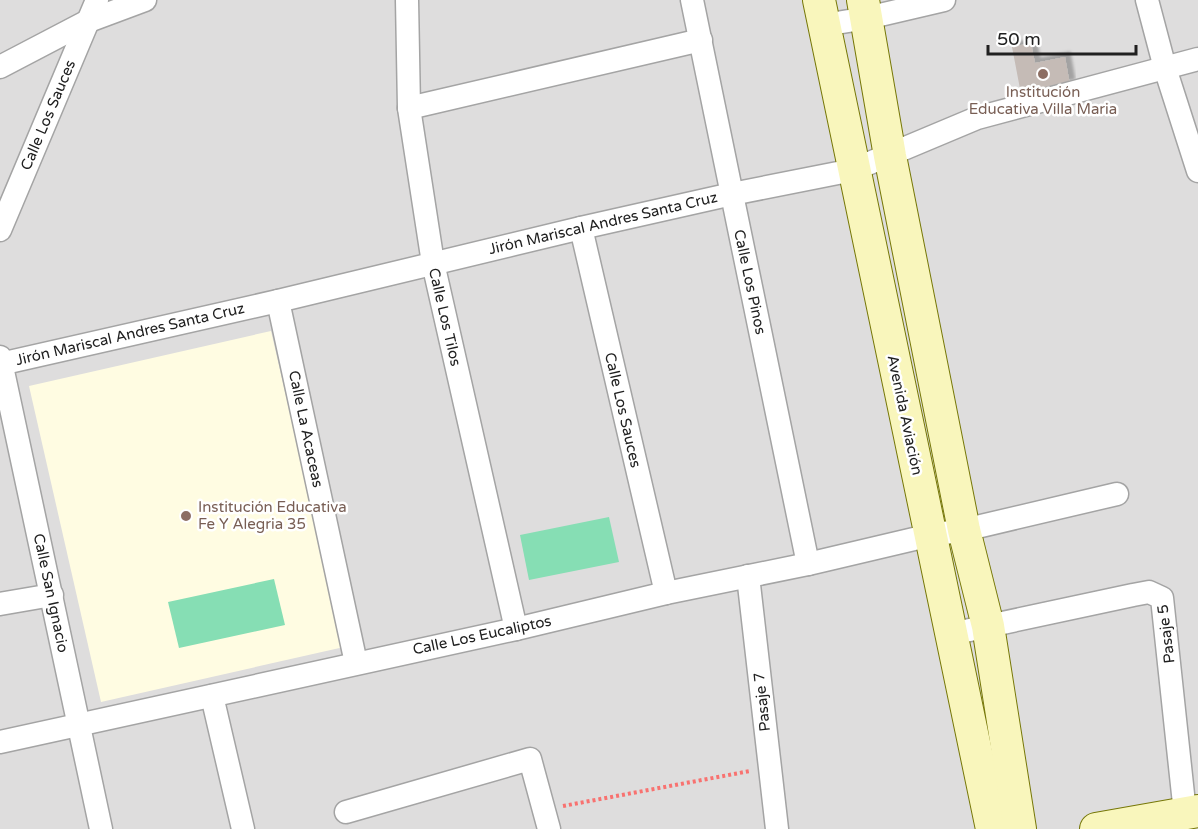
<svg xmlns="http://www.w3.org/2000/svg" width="1198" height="829" font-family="'Varela Round',sans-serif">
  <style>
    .residential { fill: #dedddd }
    .education { fill: #fffce2 }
    .pitch { fill: #86deb4 }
    .building { fill: #c5bbb6; filter: url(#shadow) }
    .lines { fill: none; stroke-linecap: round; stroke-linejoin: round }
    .street-casing { stroke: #a4a4a4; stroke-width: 25 }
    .secondary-casing { stroke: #767707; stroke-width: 34 }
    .path { stroke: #f87270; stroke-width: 4; stroke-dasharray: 3 3; stroke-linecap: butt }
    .street { stroke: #fff; stroke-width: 22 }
    .secondary { stroke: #f9f6bc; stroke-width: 32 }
    .education-dot { fill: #8d6e63; stroke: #fff; stroke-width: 2 }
    .labels { text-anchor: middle; stroke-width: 5; stroke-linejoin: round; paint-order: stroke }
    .education-label { font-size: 15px; fill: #785e54; stroke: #fff }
    .street-label { font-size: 15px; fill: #202020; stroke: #fff }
  </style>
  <defs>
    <filter id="shadow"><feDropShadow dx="5.5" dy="-5.5" stdDeviation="1.5" flood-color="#0004"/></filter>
  </defs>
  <rect width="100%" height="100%" fill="#f0ece7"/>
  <!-- residential -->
  <rect class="residential" x="0" y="0" width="1198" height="829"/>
  <!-- education -->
  <polygon class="education" points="271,331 344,647 101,702 29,386"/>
  <!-- pitch -->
  <g class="pitch">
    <polygon points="609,517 619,562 529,580 520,535"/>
    <polygon points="274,579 285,625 179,648 168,602"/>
  </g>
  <!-- building -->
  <polygon class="building" points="1031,43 1035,63 1065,57 1070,85 1021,94 1012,47"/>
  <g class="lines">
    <!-- street casing -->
    <g class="street-casing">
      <g id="street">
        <polyline points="407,0 409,108 433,263 516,629"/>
        <polyline points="692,0 808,564"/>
        <polyline points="1147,0 1165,68 1198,171"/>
        <polyline points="824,25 867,18 944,0"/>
        <polyline points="0,67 86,22 145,0"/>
        <polyline points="409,108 701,40"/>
        <polyline points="581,228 666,593"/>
        <polyline points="0,230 97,0"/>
        <polyline points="278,301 356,663"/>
        <polyline points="0,357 101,829"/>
        <polyline points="0,364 278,301 581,228 732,194 853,170 977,118 1198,59"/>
        <polyline points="748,576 777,829"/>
        <polyline points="0,604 52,595"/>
        <polyline points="951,634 1133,595 1149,592 1162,598 1185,813"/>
        <polyline points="212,696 243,829"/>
        <polyline points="0,742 516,629 666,593 808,564 931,535 964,530 1117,494"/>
        <polyline points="346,812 530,759 549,829"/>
      </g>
    </g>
    <!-- secondary casing -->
    <g class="secondary-casing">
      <g id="secondary">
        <polyline points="819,0 992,829"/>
        <polyline points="863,0 890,156 964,530 988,626 1020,829"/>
        <polyline points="1096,829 1198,811"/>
      </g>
    </g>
    <!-- path -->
    <polyline class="path" points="563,806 750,771"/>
    <!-- street -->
    <use href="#street" class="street"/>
    <!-- secondary -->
    <use href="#secondary" class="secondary"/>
  </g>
  <!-- markers -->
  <g class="education-dot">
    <circle cx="1043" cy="74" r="6"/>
    <circle cx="186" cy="516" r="6"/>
  </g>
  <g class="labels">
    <!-- education labels -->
    <g class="education-label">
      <text x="1043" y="97">Institución<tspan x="1043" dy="17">Educativa Villa Maria</tspan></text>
      <text x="198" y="512" text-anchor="start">Institución Educativa<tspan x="198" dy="17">Fe Y Alegria 35</tspan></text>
    </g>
    <!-- street labels -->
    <g class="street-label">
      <text transform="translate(48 115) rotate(-67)" y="5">Calle Los Sauces</text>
      <text transform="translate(603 223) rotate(-13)" y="5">Jirón Mariscal Andres Santa Cruz</text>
      <text transform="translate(750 282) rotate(78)" y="5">Calle Los Pinos</text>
      <text transform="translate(445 317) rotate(77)" y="5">Calle Los Tilos</text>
      <text transform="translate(130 334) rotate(-13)" y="5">Jirón Mariscal Andres Santa Cruz</text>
      <text transform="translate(623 410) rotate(77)" y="5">Calle Los Sauces</text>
      <text transform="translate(905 415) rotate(78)" y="5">Avenida Aviación</text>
      <text transform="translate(306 429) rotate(78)" y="5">Calle La Acaceas</text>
      <text transform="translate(51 593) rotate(78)" y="5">Calle San Ignacio</text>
      <text transform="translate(1166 634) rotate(-97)" y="5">Pasaje 5</text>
      <text transform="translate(482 635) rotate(-12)" y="5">Calle Los Eucaliptos</text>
      <text transform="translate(762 702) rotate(-96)" y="5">Pasaje 7</text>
    </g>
  </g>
  <!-- scale -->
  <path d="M988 45v9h148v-9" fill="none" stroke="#202020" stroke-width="3"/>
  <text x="997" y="45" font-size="18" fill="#202020" stroke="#ffffff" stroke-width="4.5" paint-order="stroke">50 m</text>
</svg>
